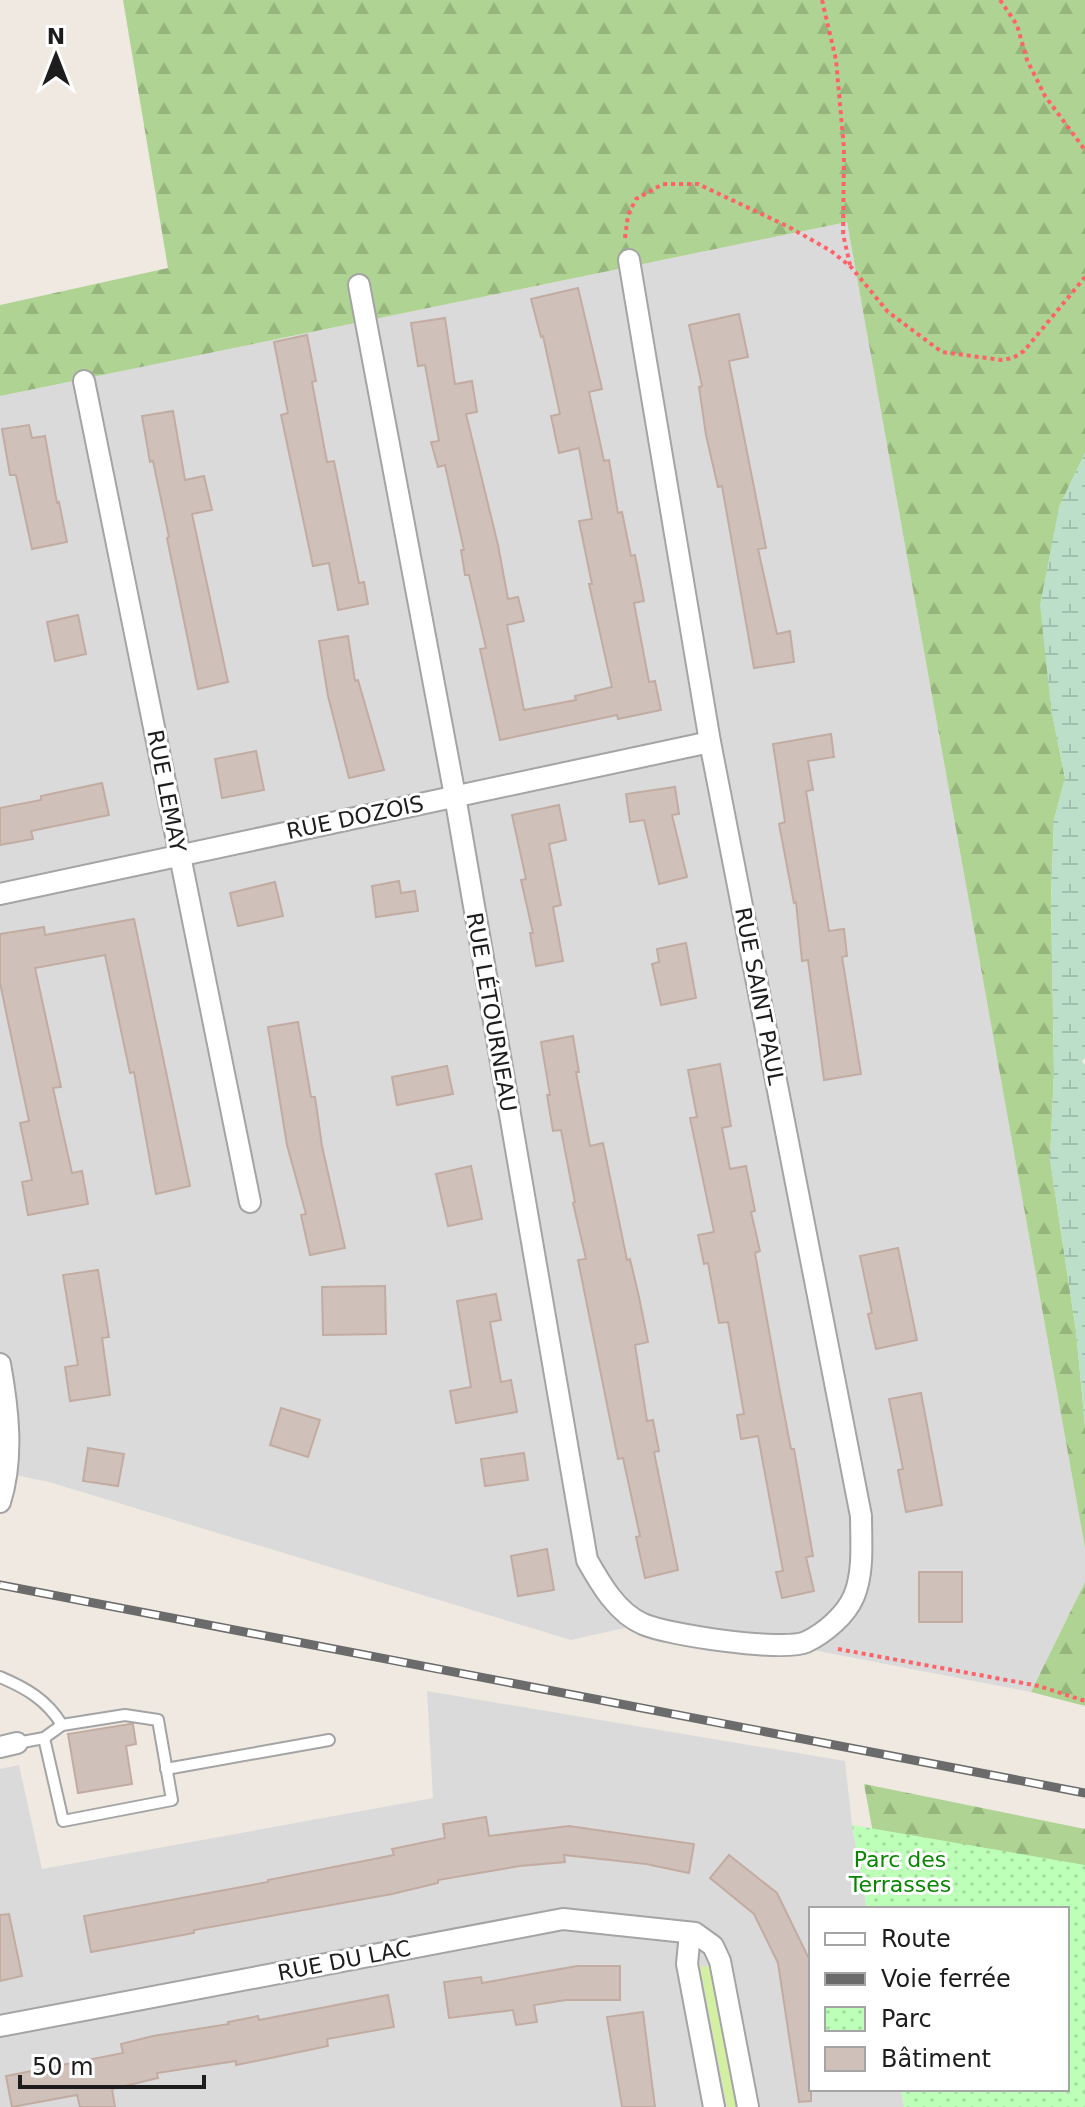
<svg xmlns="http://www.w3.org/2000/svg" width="1085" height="2107" font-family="'DejaVu Sans',sans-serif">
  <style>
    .residential { fill: #dbdada }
    .grass { fill: #d3efa1 }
    .forest { fill: url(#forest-firs) }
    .wetland { fill: url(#wetland-marsh) }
    .park { fill: url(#park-dots) }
    .building { fill: #cfc0ba; stroke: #c2aca2; stroke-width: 2 }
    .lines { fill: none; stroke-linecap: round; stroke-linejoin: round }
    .lane-casing { stroke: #a4a4a4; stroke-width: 14 }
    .street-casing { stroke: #a4a4a4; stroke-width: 24 }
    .path { stroke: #ff6369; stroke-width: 4; stroke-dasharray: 4 4; stroke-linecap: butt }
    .lane { stroke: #fff; stroke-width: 10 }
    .street { stroke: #fff; stroke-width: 20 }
    .rail-casing { stroke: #6b6b6b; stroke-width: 9 }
    .rail { stroke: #fff; stroke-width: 6; stroke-dasharray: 18; stroke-linecap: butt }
    .labels { text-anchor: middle; stroke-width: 6; stroke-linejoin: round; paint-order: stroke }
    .street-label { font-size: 22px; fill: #1d1d1d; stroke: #fff }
    .park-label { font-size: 22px; fill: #088600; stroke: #fff }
  </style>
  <defs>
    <pattern id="forest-firs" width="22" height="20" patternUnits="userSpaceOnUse" patternTransform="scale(2)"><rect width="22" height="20" fill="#aed392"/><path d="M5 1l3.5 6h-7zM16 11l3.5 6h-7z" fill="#95b57d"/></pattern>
    <pattern id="wetland-marsh" width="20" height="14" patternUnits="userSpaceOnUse" patternTransform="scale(2)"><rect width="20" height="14" fill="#bcdfca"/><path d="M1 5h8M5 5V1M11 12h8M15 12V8" fill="none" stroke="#a1bfad"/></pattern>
    <pattern id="park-dots" width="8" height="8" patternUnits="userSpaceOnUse" patternTransform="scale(2)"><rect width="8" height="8" fill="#bdffb9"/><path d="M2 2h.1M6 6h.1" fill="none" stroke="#a2da9f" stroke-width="1.8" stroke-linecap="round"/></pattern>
  </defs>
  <rect width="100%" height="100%" fill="#efe9e1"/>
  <!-- residential -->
  <g class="residential">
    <polygon points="847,222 1085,1548 1085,1582 1031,1692 782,1644 642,1624 571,1640 49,1482 0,1472 0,396"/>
    <polygon points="427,1691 845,1761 852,1825 867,1909 811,1909 811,2089 901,2089 904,2107 0,2107 0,1769 19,1765 42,1869 433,1798"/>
  </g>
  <!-- grass -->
  <polygon class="grass" points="709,1966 736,2107 727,2107 700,1967"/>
  <!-- forest -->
  <g class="forest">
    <polygon points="123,0 1085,0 1085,453 1059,507 1051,708 1065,778 1054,820 1051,898 1054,1073 1050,1159 1076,1331 1085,1426 1085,1548 847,222 0,396 0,305 168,268"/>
    <polygon points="1085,1582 1085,1706 1031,1692"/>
    <polygon points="864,1784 1085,1829 1085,2107 1067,2089 1067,1909 887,1909"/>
  </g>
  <!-- wetland -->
  <polygon class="wetland" points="1085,453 1085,1058 1082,1061 1085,1065 1085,1426 1076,1331 1050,1159 1054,1073 1051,898 1054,820 1065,778 1051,708 1040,605 1059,507"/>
  <!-- park -->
  <polygon class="park" points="852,1825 1085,1865 1085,2107 904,2107 901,2089 1067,2089 1067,1909 867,1909"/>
  <!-- building -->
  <g class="building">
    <polygon points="578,288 602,389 589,392 604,461 609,460 618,513 622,512 631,556 635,555 644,601 634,603 649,682 655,681 661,710 618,719 617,715 500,740 480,649 486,648 469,575 465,575 461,550 464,550 445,465 438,467 431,442 439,441 425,365 418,366 411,323 445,318 455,384 472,381 477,412 466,414 498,545 508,599 518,597 524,621 507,625 524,710 576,700 575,696 612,687 589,584 592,584 579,521 592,519 579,448 559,453 551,416 560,414 543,336 541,337 531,299"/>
    <polygon points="739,314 748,357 729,361 766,548 758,549 777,634 790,631 794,662 754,668 722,486 718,487 706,435 699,387 702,386 689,325"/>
    <polygon points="307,335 316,381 312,382 327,462 334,461 359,583 364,582 368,604 338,610 329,563 313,566 281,415 288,413 274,342"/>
    <polygon points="173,411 185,480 204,476 212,510 192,514 228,682 198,689 167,538 169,537 153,461 150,462 142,416"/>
    <polygon points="29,425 32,438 45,436 57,503 59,502 67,542 32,549 16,475 10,475 2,429"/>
    <polygon points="78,615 86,654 55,661 47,622"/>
    <polygon points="348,636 355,681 358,680 384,770 349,778 328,696 319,641"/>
    <polygon points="831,734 834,757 808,761 813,790 806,791 829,931 844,929 847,956 842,957 861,1074 824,1080 808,960 802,961 796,902 794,903 779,824 785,822 773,744"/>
    <polygon points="256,751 264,790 222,798 215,759"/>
    <polygon points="102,783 109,815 31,831 33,839 0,845 0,808 41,800 41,796"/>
    <polygon points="675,787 679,814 672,815 687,877 659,884 644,820 630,822 626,794"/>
    <polygon points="559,805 566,840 549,844 561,905 553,907 563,961 536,966 530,933 533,933 521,880 526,879 512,815"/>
    <polygon points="399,881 401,893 415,891 418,911 376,917 372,886"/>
    <polygon points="275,882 283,916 238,926 230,893"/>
    <polygon points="134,919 190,1186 156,1194 134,1072 130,1073 105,955 35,968 61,1087 53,1088 72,1173 82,1171 88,1204 28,1215 22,1182 32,1180 20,1123 29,1121 0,983 0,934 44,927 45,935"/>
    <polygon points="686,943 696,998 661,1005 652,964 659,962 657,949"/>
    <polygon points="298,1022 311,1097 315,1097 322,1146 345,1248 310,1255 301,1215 306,1214 287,1145 268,1027"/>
    <polygon points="573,1036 579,1072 576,1072 590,1146 603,1143 627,1260 630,1259 639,1297 648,1342 635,1345 647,1421 653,1420 659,1451 654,1452 678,1570 645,1578 636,1537 640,1536 623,1458 618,1459 578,1260 586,1259 573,1203 575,1202 561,1130 553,1131 547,1095 550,1095 541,1042"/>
    <polygon points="720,1064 731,1126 722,1128 730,1169 746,1166 755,1211 751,1212 760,1251 755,1253 780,1392 791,1449 794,1449 813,1556 806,1557 814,1591 782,1598 776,1572 783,1571 758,1436 741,1439 737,1415 744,1414 728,1322 719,1323 708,1263 704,1264 698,1235 714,1232 690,1118 697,1117 688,1070"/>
    <polygon points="447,1066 453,1094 397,1105 392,1077"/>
    <polygon points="471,1166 482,1219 448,1226 436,1174"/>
    <polygon points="898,1248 917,1340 876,1349 868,1314 872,1313 860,1256"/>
    <polygon points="98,1270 109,1337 102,1338 110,1395 70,1401 65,1367 78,1365 63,1275"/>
    <polygon points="385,1286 386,1334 323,1335 322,1287"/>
    <polygon points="496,1294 501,1320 490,1322 501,1382 511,1380 517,1412 456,1423 450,1391 471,1387 457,1301"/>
    <polygon points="921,1393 942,1505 906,1512 898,1470 903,1469 889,1399"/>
    <polygon points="281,1408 320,1420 308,1457 270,1445"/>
    <polygon points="88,1448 124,1454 118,1486 83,1481"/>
    <polygon points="524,1453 528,1480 485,1486 481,1459"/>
    <polygon points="547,1549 554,1590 518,1596 511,1556"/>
    <rect x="919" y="1572" width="43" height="50"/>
    <polygon points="130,1724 133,1724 136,1744 126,1746 132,1784 78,1793 68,1734"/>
    <polygon points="486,1817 489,1836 569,1826 694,1844 689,1873 646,1864 564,1855 565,1862 520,1866 438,1880 438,1883 392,1894 194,1930 194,1933 91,1952 84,1916 268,1882 268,1880 394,1855 392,1849 445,1838 443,1824"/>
    <polygon points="729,1855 777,1893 811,1963 811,2101 799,2102 778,1963 754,1914 710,1878"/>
    <polygon points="9,1914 22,1976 0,1981 0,1915"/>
    <polygon points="577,1966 620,1966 620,2000 566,2000 534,2005 537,2022 516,2025 513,2010 449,2018 444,1982 481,1977 482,1983"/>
    <polygon points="388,1995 394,2027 327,2039 328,2046 266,2059 236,2065 236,2061 157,2073 158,2078 112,2089 115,2107 80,2107 77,2095 12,2107 6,2076 123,2053 121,2044 153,2036 229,2024 228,2022 258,2016 259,2020"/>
    <polygon points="643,2012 655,2107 622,2107 607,2017"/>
  </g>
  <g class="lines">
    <!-- lane casing -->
    <g class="lane-casing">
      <g id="lane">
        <path d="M 0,1677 C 26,1688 47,1700 62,1725"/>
        <polyline points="17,1743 44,1738 62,1725 125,1715 158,1720 172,1800 63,1821 44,1738"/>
        <polyline points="166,1769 329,1740"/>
      </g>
    </g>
    <!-- street casing -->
    <g class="street-casing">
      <g id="street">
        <path d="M 359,285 L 455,796 L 587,1560 C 600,1583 617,1613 643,1624 C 667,1635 783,1652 806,1642 C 825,1633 846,1615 854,1596 C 864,1572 861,1541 861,1516 L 710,742 L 629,260"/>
        <polyline points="84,381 250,1202"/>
        <polyline points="0,894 710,742"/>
        <path d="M 0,1364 C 8,1408 14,1458 0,1502"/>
        <polyline points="0,1747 17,1743"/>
        <polyline points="690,1933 687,1964 714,2107"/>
        <polyline points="0,2026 563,1919 695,1933 713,1946 720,1961 748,2107"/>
      </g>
    </g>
    <!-- path -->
    <g class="path">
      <polyline points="822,0 836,60 844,149 843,234 850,265"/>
      <polyline points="1000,0 1017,25 1027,60 1045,96 1085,150"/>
      <polyline points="625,238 628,215 636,199 663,184 698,184 789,227 831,251 851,267 888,312 942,352 1001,360 1013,358 1024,351 1085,277"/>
      <polyline points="838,1649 1039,1686 1085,1701"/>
    </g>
    <!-- lane -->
    <use href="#lane" class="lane"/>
    <!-- street -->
    <use href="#street" class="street"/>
    <!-- rail casing -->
    <g class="rail-casing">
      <polyline id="rail" points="0,1585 1085,1793"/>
    </g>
    <!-- rail -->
    <use href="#rail" class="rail"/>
  </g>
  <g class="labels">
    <!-- street labels -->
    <g class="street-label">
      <text transform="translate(167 791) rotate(79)" y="8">RUE LEMAY</text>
      <text transform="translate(355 817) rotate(-12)" y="8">RUE DOZOIS</text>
      <text transform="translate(760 996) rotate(79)" y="8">RUE SAINT PAUL</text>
      <text transform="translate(492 1012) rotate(80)" y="8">RUE LÉTOURNEAU</text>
      <text transform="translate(344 1960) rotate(-11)" y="8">RUE DU LAC</text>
    </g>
    <!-- park labels -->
    <g class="park-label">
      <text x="900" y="1867">Parc des<tspan x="900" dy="25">Terrasses</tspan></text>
    </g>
  </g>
  <!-- legend -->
  <rect x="809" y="1907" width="260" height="184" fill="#ffffff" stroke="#a5a5a5" stroke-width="2"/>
  <rect x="825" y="1933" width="40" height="12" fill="#ffffff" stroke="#a5a5a5" stroke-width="2"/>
  <text x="881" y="1947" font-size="24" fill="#1d1d1d">Route</text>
  <rect x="825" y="1973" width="40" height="12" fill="#6b6b6b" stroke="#a5a5a5" stroke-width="2"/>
  <text x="881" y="1987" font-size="24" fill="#1d1d1d">Voie ferrée</text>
  <rect x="825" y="2007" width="40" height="24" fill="url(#park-dots)" stroke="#a5a5a5" stroke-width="2"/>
  <text x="881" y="2027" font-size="24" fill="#1d1d1d">Parc</text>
  <rect x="825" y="2047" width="40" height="24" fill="#cfc0ba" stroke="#a5a5a5" stroke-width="2"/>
  <text x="881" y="2067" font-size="24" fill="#1d1d1d">Bâtiment</text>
  <!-- north arrow -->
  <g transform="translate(56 56)" stroke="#ffffff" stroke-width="6" paint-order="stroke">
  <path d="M0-6L14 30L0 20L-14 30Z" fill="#1d1d1d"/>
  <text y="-12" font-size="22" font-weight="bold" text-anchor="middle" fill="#1d1d1d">N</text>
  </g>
  <!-- scale -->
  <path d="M20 2075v12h184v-12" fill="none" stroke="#1d1d1d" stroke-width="4"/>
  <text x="32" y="2075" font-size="24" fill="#1d1d1d" stroke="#ffffff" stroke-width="6" paint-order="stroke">50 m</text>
</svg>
